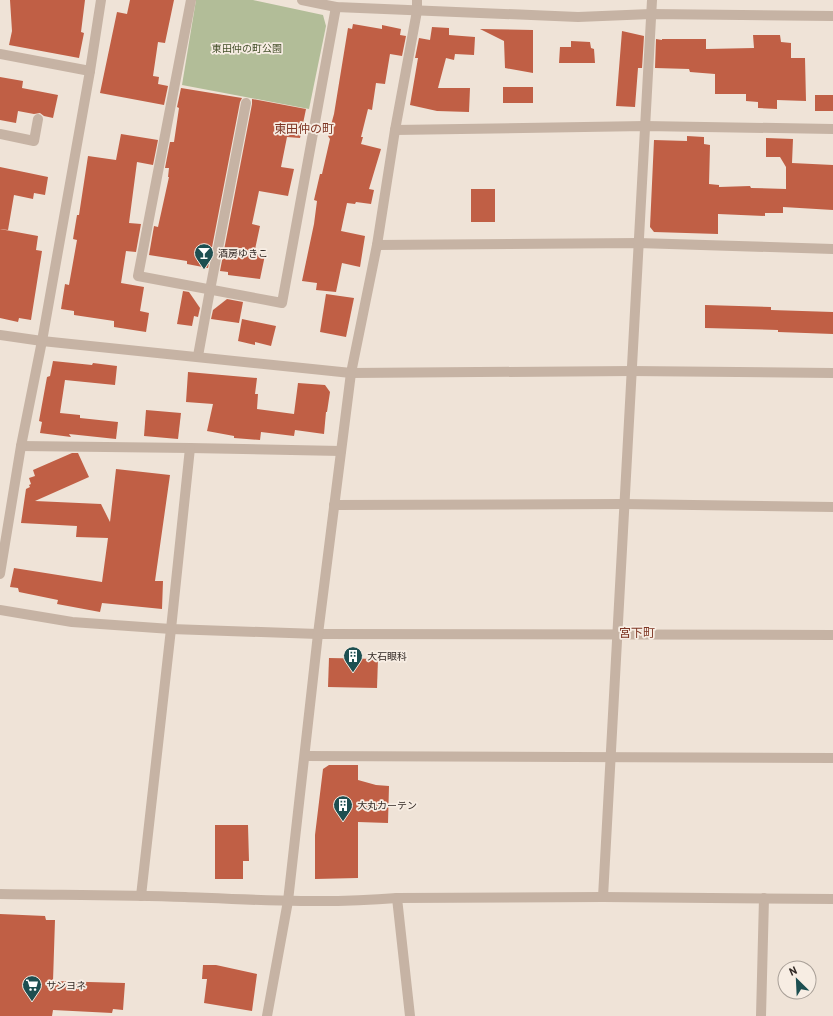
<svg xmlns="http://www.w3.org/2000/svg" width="833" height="1016" font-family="Barlow,'Noto Sans JP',sans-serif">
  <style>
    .green { fill: #b2bd98 }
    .building { fill: #c05f45 }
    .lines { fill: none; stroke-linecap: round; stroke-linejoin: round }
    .service { stroke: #c6b3a4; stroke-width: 10 }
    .minor { stroke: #c6b3a4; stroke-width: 10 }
    .tertiary { stroke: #c6b3a4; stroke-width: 10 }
    .labels { text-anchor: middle; stroke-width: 3.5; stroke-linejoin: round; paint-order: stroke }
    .park-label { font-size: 10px; fill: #434f2a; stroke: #f7ede3 }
    .poi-label { font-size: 10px; fill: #322925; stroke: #f7ede3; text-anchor: start }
    .quarter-label { font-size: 12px; fill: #7d3523; stroke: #f7ede3 }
  </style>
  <rect width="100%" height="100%" fill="#efe3d7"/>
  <!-- green -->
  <polygon class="green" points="196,0 253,0 323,15 326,26 309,109 182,85"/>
  <!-- building -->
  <g class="building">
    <polygon points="10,0 85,0 81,32 84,33 79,58 9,45 12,31"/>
    <polygon points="130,0 174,0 165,43 158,42 153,76 159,77 158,84 168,86 164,105 100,93 117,12 127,14"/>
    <polygon points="353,24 382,29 382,25 401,29 400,35 406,36 402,56 390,54 385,84 376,83 372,110 368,109 361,137 363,137 361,144 381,149 369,189 374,190 371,204 356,202 355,204 347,203 341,231 365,236 360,267 342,263 336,292 316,290 317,283 302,281 314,224 317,201 314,200 320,174 322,174 330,139 328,136 334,114 348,28 352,29"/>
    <polygon points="432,27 449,28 449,35 475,37 474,55 455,54 454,60 446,58 438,88 470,88 469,112 437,111 410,105 418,58 415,58 419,38 430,40"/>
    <polygon points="480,29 533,30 533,73 505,68 504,41"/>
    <polygon points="622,31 644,36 642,68 638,68 635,107 616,106"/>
    <polygon points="753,35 780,35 781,42 791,43 791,58 805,58 806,101 777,100 777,109 758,108 758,102 746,101 746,94 715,94 715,74 690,72 689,69 655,68 656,39 662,40 662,39 706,39 706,49 754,48"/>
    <polygon points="571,41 590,42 591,48 594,49 595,63 559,63 560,47 571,47"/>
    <polygon points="0,77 23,81 22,88 58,95 53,118 44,116 40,113 34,114 18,111 16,123 0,120"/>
    <rect x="503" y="87" width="30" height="16"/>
    <polygon points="181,88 242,98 240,102 208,268 187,264 187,261 149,255 154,226 158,227 169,177 168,177 169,168 165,168 170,142 174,142 179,108 177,107"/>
    <rect x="815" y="95" width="18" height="16"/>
    <polygon points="252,99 306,109 300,138 287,137 281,167 294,169 288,196 259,191 252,224 260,226 254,254 265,255 260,279 228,275 228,272 220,271 252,104"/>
    <polygon points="121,134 158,140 153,165 137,162 129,223 141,224 136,252 126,251 121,283 144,287 140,311 149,313 146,332 114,327 114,321 74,315 74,311 61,309 65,284 69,285 77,240 73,239 77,215 79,215 88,156 116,160"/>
    <polygon points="687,136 704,137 704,144 710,145 709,184 719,185 719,187 750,186 751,188 786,189 786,167 780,157 766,157 766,138 793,139 792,163 833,165 833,210 783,207 783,213 765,213 765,216 718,214 718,234 654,232 650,227 654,140 687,141"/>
    <polygon points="0,167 48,177 45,195 34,193 33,199 14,195 8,230 0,229"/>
    <rect x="471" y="189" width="24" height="33"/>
    <polygon points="0,229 38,236 36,250 42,251 31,320 19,318 18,322 0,318"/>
    <polygon points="183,291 189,292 200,308 198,317 194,316 192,326 177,324"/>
    <polygon points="326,294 354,298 346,337 320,332"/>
    <polygon points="227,299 243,302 239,323 211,319 213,310"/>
    <polygon points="705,305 771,307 771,310 833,312 833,334 778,332 778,330 705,328"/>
    <polygon points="242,319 276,326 271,346 255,342 255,345 238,341"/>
    <polygon points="53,361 92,365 93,363 117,366 115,385 65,380 60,413 80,415 80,418 118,422 116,439 69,434 71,437 40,433 42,422 39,421 47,377 50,376"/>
    <polygon points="188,372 257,378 255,394 258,394 257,409 294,414 298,383 325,385 330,392 327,412 326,412 324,434 295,430 294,436 261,432 260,440 234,438 234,436 207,431 213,404 186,402"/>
    <polygon points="146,410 181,413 178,439 144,436"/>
    <polygon points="72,453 78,453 89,477 35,501 101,504 110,522 116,469 170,475 155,581 163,581 162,609 102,603 100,612 57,604 58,600 19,592 18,588 10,587 14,568 102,582 108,538 76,537 77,526 21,523 26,489 30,487 29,485 31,484 29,478 35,476 33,470"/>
    <polygon points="329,658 378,659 377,688 328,687"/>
    <polygon points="329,765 358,765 358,780 376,785 389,786 388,823 358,822 358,878 315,879 315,835 323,769"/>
    <polygon points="215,825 248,825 249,861 243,861 243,879 215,879"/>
    <polygon points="0,914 45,916 46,920 55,920 53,981 125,983 123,1010 113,1009 112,1013 53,1010 52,1016 0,1016"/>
    <polygon points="203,965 216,965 257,974 252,1011 204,1003 207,979 202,979"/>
  </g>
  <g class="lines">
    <!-- service -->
    <g class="service">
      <polyline points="0,134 34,141 38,119"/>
      <polyline points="210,290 246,103"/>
    </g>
    <!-- minor -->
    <g class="minor">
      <polyline points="191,0 138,276 282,303 336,7"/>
      <polyline points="0,54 90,71"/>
      <polyline points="395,130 645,126 833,129"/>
      <polyline points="377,245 638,243 833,249"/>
      <polyline points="198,356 210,290"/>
      <polyline points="351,373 377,245 395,130 417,11 417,0"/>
      <polyline points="21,446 190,448 341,451"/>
      <polyline points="334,505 623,504 833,507"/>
      <polyline points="0,610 72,622 171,629 318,634"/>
      <polyline points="305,756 833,758"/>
      <polyline points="141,896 171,629 190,448"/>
      <polyline points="603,897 652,0"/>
      <polyline points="397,898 410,1016"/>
      <polyline points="761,1016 764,898"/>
    </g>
    <!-- tertiary -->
    <g class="tertiary">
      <polyline points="302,0 336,7 578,17 651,14 833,16"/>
      <polyline points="0,335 42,341 351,373 631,371 833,373"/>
      <polyline points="0,574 21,446 42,341 90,71 101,0"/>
      <polyline points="318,634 833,635"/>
      <path d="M 0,894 C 62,895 123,895 185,897 C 256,900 327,904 397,898 L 603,897 L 833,899"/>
      <polyline points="267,1016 288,901 318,634 351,373"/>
    </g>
  </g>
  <!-- icons -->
  <defs>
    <g id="bar-pin" transform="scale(1)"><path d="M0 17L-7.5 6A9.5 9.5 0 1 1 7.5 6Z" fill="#1d4f51" stroke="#f7ede3"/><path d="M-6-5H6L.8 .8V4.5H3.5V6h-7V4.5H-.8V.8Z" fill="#fff"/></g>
    <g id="building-pin" transform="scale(1)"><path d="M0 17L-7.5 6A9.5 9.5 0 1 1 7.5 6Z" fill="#1d4f51" stroke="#f7ede3"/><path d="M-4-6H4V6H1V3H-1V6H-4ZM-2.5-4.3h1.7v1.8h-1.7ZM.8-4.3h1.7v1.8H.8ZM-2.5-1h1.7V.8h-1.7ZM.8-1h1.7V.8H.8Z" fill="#fff"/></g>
    <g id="supermarket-pin" transform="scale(1)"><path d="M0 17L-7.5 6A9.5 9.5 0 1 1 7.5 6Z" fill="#1d4f51" stroke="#f7ede3"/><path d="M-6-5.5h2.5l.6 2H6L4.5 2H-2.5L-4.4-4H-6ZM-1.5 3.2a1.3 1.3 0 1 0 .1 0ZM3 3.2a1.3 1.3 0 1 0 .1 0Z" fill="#fff"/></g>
  </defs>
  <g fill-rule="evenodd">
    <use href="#bar-pin" x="204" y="253"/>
    <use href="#building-pin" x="353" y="656"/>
    <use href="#building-pin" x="343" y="805"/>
    <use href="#supermarket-pin" x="32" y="985"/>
  </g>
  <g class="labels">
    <!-- park labels -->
    <g class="park-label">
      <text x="247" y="52">東田仲の町公園</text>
    </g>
    <!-- poi labels -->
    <g class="poi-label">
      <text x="218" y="257">酒房ゆきこ</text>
      <text x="367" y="660">大石眼科</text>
      <text x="357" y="809">大丸カーテン</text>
      <text x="46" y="989">サンヨネ</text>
    </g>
    <!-- quarter labels -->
    <g class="quarter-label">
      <text x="304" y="133">東田仲の町</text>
      <text x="637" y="637">宮下町</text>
    </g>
  </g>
  <!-- north arrow -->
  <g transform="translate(797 980) rotate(336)"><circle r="19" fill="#f7ede3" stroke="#a89f97"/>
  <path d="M0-3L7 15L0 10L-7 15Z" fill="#1d4f51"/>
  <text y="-6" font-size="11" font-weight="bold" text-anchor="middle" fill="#322925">N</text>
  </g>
</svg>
